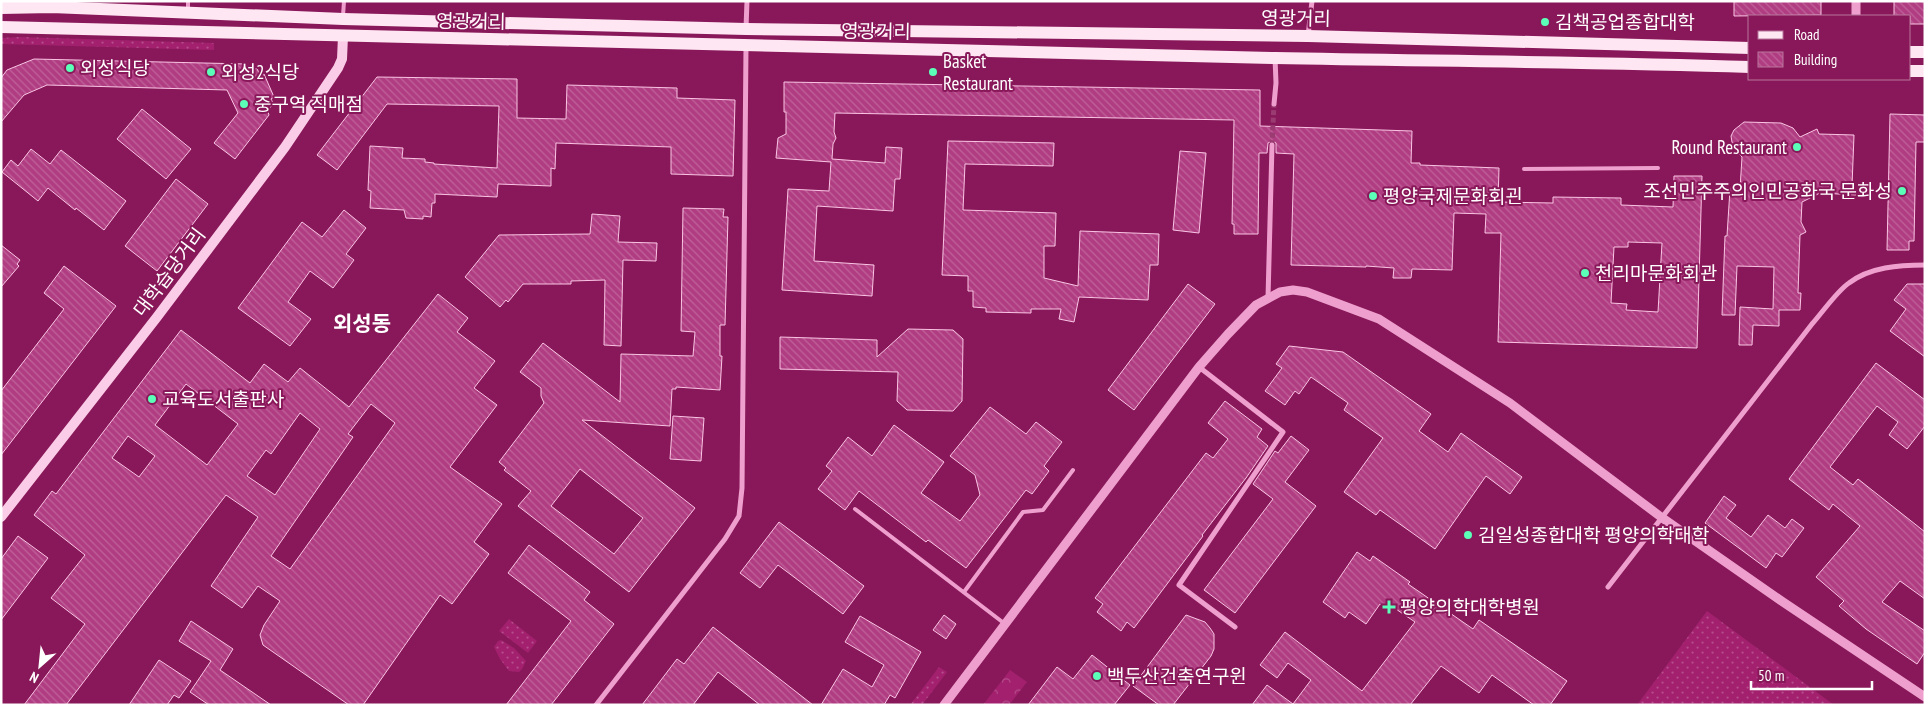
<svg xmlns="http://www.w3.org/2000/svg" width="1926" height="706" font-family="'PT Sans Narrow','Noto Sans KR',sans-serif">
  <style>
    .grass { fill: url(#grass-dots) }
    .forest { fill: url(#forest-crowns) }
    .building { fill: url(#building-back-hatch); stroke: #fac5e5; fill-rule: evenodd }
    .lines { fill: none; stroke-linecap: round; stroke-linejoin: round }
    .minor-tunnel { stroke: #9a3b72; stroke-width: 5; stroke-dasharray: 5 2.5; stroke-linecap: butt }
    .service { stroke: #ee9fce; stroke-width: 4 }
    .minor { stroke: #ee9fce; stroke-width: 5 }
    .tertiary { stroke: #ee9fce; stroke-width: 9 }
    .secondary { stroke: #facce7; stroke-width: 10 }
    .primary { stroke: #ffe6f3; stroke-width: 12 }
    .poi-dot { fill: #5cffb8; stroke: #881859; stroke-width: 2 }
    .labels { text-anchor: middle; stroke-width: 4; stroke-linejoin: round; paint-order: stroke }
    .street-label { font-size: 19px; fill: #fff; stroke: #881859 }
    .poi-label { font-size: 19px; fill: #fff; stroke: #881859; text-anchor: start }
    .quarter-label { font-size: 21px; font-weight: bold; fill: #fff; stroke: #881859 }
  </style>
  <defs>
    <pattern id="grass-dots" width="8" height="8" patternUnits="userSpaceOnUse" patternTransform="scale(1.25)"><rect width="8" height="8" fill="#a2206e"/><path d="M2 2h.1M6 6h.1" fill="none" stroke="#b54d8b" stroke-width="1.8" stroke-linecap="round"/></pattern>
    <pattern id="forest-crowns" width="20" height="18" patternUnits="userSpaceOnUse" patternTransform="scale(1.25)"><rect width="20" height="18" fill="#a2206e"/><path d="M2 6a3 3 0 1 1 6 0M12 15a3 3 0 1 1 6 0" fill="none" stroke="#b54d8b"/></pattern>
    <pattern id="building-back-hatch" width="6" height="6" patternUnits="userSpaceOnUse" patternTransform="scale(1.25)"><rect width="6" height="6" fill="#b03c81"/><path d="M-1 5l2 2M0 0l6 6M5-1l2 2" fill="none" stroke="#c0639a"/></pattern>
  </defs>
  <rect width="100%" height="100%" fill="#881859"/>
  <!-- grass -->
  <g class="grass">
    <polygon points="20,37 214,43 214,50 1,44 1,38"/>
    <polygon points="1707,611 1834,705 1637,705"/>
    <polygon points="509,619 537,641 528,653 499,631"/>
    <polygon points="501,640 514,648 526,661 522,669 519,672 509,671 500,659 494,647 498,641"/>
    <polygon points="939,667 947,672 922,705 910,705"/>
  </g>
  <!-- forest -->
  <polygon class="forest" points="1010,670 1027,682 1009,705 983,705"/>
  <!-- building -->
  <g class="building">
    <polygon points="1734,1 1821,1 1821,15 1734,16"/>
    <polygon points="1894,1 1925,1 1925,24 1910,24 1910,16 1894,16"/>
    <polygon points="34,59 246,64 250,72 257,68 260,76 264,74 274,97 271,99 274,105 267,109 269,115 235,159 214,143 238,113 227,90 47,85 24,95 1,122 1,78 7,70"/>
    <polygon points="377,77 517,79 517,118 566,119 567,85 677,88 677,98 735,100 733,176 671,174 671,147 556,143 555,169 551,168 551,186 498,184 497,197 435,194 435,203 432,203 431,217 423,216 423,219 406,218 404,210 370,208 371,191 368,190 370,146 403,148 402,158 425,159 425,162 434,163 434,164 497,168 499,106 387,104 337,170 317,155"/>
    <path d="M 784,82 L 1260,90 L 1260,126 L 1412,131 L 1411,163 L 1420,163 L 1420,165 L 1499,168 L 1498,202 L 1553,203 L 1553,197 L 1621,198 L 1621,205 L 1673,207 L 1674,176 L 1702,176 L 1697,348 L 1498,342 L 1501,233 L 1485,233 L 1486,214 L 1454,213 L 1452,270 L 1412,269 L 1411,278 L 1393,278 L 1394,268 L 1366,266 L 1366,267 L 1291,265 L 1294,154 L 1276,153 L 1276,143 L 1272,141 L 1268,143 L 1267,153 L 1259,153 L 1258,234 L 1234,234 L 1234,224 L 1232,224 L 1234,120 L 835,113 L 834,132 L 836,138 L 833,144 L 832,159 L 885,163 L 886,147 L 902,148 L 900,179 L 895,179 L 893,211 L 817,206 L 814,261 L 874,265 L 872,296 L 782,290 L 788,189 L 829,191 L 831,162 L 776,158 L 778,138 L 786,134 L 786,112 L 784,112 ZM 1628,242 L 1662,243 L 1658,312 L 1626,310 L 1627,304 L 1611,303 L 1614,247 L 1628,247 Z"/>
    <polygon points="142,109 191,149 166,179 117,139"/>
    <polygon points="1890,114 1925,115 1925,142 1916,142 1914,241 1909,241 1909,250 1887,250"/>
    <polygon points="1744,122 1781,123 1793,128 1800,137 1817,129 1819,134 1854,135 1852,186 1856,195 1820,193 1802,202 1801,222 1806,232 1800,235 1798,293 1801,293 1800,310 1779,310 1779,326 1753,325 1752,345 1739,345 1740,307 1773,309 1774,267 1737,266 1735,315 1722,315 1725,236 1727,236 1730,189 1740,189 1742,157 1733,148 1731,136 1734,130"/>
    <polygon points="948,141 1054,143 1053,166 965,164 963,210 1056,213 1055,246 1044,246 1044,278 1078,286 1080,231 1159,234 1158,265 1150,265 1148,300 1079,297 1074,322 1059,319 1061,309 1031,309 1031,313 986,312 986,308 973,307 973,291 968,291 968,276 942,275"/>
    <polygon points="31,149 50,164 61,150 126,201 104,230 76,208 75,210 48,188 38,201 2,172 11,160 18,166"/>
    <polygon points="1180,151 1206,153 1199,233 1173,230"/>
    <polygon points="176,179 208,204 157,271 125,246"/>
    <path d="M 683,208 L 724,209 L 723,217 L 728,217 L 725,325 L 720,325 L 720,356 L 722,356 L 720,390 L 676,387 L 676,389 L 672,389 L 670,426 L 582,420 L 695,508 L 629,592 L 518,506 L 531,491 L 504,470 L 506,468 L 499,462 L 544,403 L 541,396 L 541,388 L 520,372 L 543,343 L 620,402 L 621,354 L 693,356 L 695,332 L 681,331 ZM 580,469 L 643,518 L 614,554 L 551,506 Z"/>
    <polygon points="344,210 366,228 346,254 354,260 333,288 310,271 288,302 311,319 290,346 238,308 302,222 322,237"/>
    <polygon points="592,214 620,216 618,242 657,243 656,261 623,260 621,346 604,345 605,280 571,281 571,284 523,284 508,302 506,300 500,307 465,277 499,235 590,234"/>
    <polygon points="1,245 20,260 17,264 19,266 1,287"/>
    <polygon points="64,266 116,306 1,455 1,391 64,309 44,293"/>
    <polygon points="1188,284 1215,304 1134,410 1108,390"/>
    <polygon points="1907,284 1925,284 1925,357 1890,331 1906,309 1894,300"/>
    <path d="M 438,294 L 468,318 L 457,332 L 495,361 L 474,388 L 497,405 L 450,467 L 502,504 L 474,542 L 489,554 L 452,604 L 440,595 L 363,705 L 349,705 L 263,645 L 260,635 L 264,625 L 280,601 L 258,586 L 242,608 L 211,586 L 258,517 L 226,495 L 66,705 L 24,705 L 85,624 L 51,598 L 85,555 L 34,515 L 52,491 L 56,494 L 181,330 L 250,383 L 264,364 L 288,382 L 300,368 L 349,407 ZM 186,384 L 238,424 L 207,465 L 155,425 ZM 371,404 L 395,423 L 290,569 L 271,556 L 353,437 L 348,434 ZM 300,413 L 320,429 L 275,495 L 247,476 L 266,450 L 271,454 ZM 128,436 L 155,456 L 139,477 L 112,458 Z"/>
    <polygon points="908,329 953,330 963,339 962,401 953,411 907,410 897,401 898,372 780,369 780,337 877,340 877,357"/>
    <polygon points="1289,346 1343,352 1431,414 1419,431 1448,452 1461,433 1522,477 1510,494 1486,476 1435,549 1380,510 1376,515 1344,492 1383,438 1344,410 1348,403 1311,377 1299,394 1295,391 1285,405 1265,391 1282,368 1276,364"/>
    <polygon points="1876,363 1925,400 1925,426 1907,449 1889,435 1898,422 1877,406 1830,467 1853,485 1858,479 1925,532 1925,599 1900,581 1882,602 1925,631 1925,652 1917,664 1866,629 1839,606 1844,601 1816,577 1860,526 1833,504 1829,510 1789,479"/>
    <polygon points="1225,401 1262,429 1257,437 1268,446 1246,478 1202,535 1203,536 1134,628 1127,622 1121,631 1097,612 1103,604 1095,598 1206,453 1213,458 1228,439 1208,423"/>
    <polygon points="990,407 1026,434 1036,422 1062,442 1044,466 1049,471 1032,494 1026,490 966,568 928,540 926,542 859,491 845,510 818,489 832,471 826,466 848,437 872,456 894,425 944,462 921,493 960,521 980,495 975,475 950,456"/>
    <polygon points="673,416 704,418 701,461 670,459"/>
    <polygon points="1291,436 1309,450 1285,482 1316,506 1235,613 1204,590 1273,499 1253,484 1275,451 1278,453"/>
    <polygon points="1724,496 1736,505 1726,518 1751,537 1768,515 1785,528 1792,519 1804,528 1782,557 1776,553 1766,568 1705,523"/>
    <polygon points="779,522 864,586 843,614 778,565 760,588 740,573"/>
    <polygon points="18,536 48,558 1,620 1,559"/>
    <polygon points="529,545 590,592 584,600 614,624 551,705 506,705 571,621 508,573"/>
    <polygon points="1357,552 1370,561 1373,556 1410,582 1408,584 1473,629 1479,620 1567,681 1550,705 1534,705 1492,675 1479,693 1441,666 1410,705 1252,705 1267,685 1293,704 1311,680 1288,663 1277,678 1260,665 1285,632 1362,691 1415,622 1387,603 1384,607 1380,604 1366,624 1349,612 1345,618 1323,602"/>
    <polygon points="944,615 956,624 946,639 933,630"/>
    <polygon points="1186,615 1205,622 1210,628 1214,634 1214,649 1211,656 1173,705 1159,705 1133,686"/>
    <polygon points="860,616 921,652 895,698 890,695 884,705 821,705 843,669 872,687 884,665 845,642"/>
    <polygon points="191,621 233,649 220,670 271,705 209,705 190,692 211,661 179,641"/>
    <polygon points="713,627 813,705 760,705 718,672 693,705 642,705 677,659 684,664"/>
    <polygon points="1092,655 1130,685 1114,705 1028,705 1057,667 1073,679"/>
    <polygon points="159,660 191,681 179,698 174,695 167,705 129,705"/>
  </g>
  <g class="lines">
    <!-- minor-tunnel -->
    <polyline class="minor-tunnel" points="1272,145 1274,104"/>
    <!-- service -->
    <g class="service">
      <polyline points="188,1 188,11"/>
      <polyline points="343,16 344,1"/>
      <polyline points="1524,169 1658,168"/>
      <polyline points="855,509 1005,624"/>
      <polyline points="964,592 1023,512 1043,510 1073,470"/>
    </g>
    <!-- minor -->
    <g class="minor">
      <polyline points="746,28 747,1"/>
      <polyline points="1308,36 1312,1"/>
      <polyline points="1274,104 1276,83 1275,58"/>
      <polyline points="1268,298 1272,145"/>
      <polyline points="1199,367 1283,432 1179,585 1235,627"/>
      <path d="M 1608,587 L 1812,324 C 1822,313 1837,291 1849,283 C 1870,267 1899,265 1925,265"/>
      <polyline points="596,705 725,539 739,516 742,488 746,47"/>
    </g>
    <!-- tertiary -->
    <g class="tertiary">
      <polyline points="1856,1 1856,16"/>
      <polyline points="944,705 1199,367 1228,334 1256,305 1280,292 1293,290 1307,292 1379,319 1510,403 1661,517 1783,602 1925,697"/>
    </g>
    <!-- secondary -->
    <polyline class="secondary" points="1,517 157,317 285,147 338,68 342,59 343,36"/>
    <!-- primary -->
    <g class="primary">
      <polyline points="1,8 52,7 343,19 746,29 1308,36 1750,48"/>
      <path d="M 1,27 C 426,40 851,51 1275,58 C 1433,61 1592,62 1750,67"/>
      <polyline points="1910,52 1925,52"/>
      <polyline points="1910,71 1925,71"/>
    </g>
  </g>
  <!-- markers -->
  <g class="poi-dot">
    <circle cx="1545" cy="22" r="5"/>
    <circle cx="70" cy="68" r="5"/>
    <circle cx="211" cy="72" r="5"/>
    <circle cx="933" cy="72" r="5"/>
    <circle cx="244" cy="104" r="5"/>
    <circle cx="1797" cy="147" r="5"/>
    <circle cx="1902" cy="191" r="5"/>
    <circle cx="1373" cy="196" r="5"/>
    <circle cx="1585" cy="273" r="5"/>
    <circle cx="152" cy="399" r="5"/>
    <circle cx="1468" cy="535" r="5"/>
    <path d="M1386.5 599.5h5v5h5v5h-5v5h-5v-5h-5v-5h5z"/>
    <circle cx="1097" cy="676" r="5"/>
  </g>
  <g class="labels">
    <!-- street labels -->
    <g class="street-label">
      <text transform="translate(1296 18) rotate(1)" y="7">영광거리</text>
      <text transform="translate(471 21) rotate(1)" y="7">영광거리</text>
      <text transform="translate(876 31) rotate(1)" y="7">영광거리</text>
      <text transform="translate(169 272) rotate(-53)" y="7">대학습당거리</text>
    </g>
    <!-- poi labels -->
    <g class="poi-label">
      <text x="1555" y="29">김책공업종합대학</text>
      <text x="943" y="68">Basket<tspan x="943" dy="22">Restaurant</tspan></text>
      <text x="80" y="75">외성식당</text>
      <text x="221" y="79">외성2식당</text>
      <text x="254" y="111">중구역 직매점</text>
      <text x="1787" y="154" text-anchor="end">Round Restaurant</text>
      <text x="1892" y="198" text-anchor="end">조선민주주의인민공화국 문화성</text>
      <text x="1383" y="203">평양국제문화회괸</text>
      <text x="1595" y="280">천리마문화회관</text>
      <text x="162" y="406">교육도서출판사</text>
      <text x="1478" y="542">김일성종합대학 평양의학대학</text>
      <text x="1400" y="614">평양의학대학병원</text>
      <text x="1107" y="683">백두산건축연구윈</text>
    </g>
    <!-- quarter labels -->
    <g class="quarter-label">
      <text x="362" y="331">외성동</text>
    </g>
  </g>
  <!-- border -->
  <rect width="1926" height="706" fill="none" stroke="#ffffff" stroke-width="5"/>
  <!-- legend -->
  <rect x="1748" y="15" width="162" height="65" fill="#881859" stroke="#b8749b"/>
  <rect x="1758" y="31" width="25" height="8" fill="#ffe6f3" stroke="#b8749b"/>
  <text x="1794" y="40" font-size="15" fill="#ffffff">Road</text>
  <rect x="1758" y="52" width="25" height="15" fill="url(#building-back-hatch)" stroke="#b8749b"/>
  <text x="1794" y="65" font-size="15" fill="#ffffff">Building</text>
  <!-- north arrow -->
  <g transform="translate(40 666) rotate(207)" stroke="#881859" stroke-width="4" paint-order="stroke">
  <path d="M0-4L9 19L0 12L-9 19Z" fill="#ffffff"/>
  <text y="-8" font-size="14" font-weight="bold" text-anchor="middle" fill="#ffffff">N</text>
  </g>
  <!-- scale -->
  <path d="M1751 681v8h121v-8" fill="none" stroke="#ffffff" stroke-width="2.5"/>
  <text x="1758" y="681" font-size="15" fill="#ffffff" stroke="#881859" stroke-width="4" paint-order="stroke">50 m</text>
</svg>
